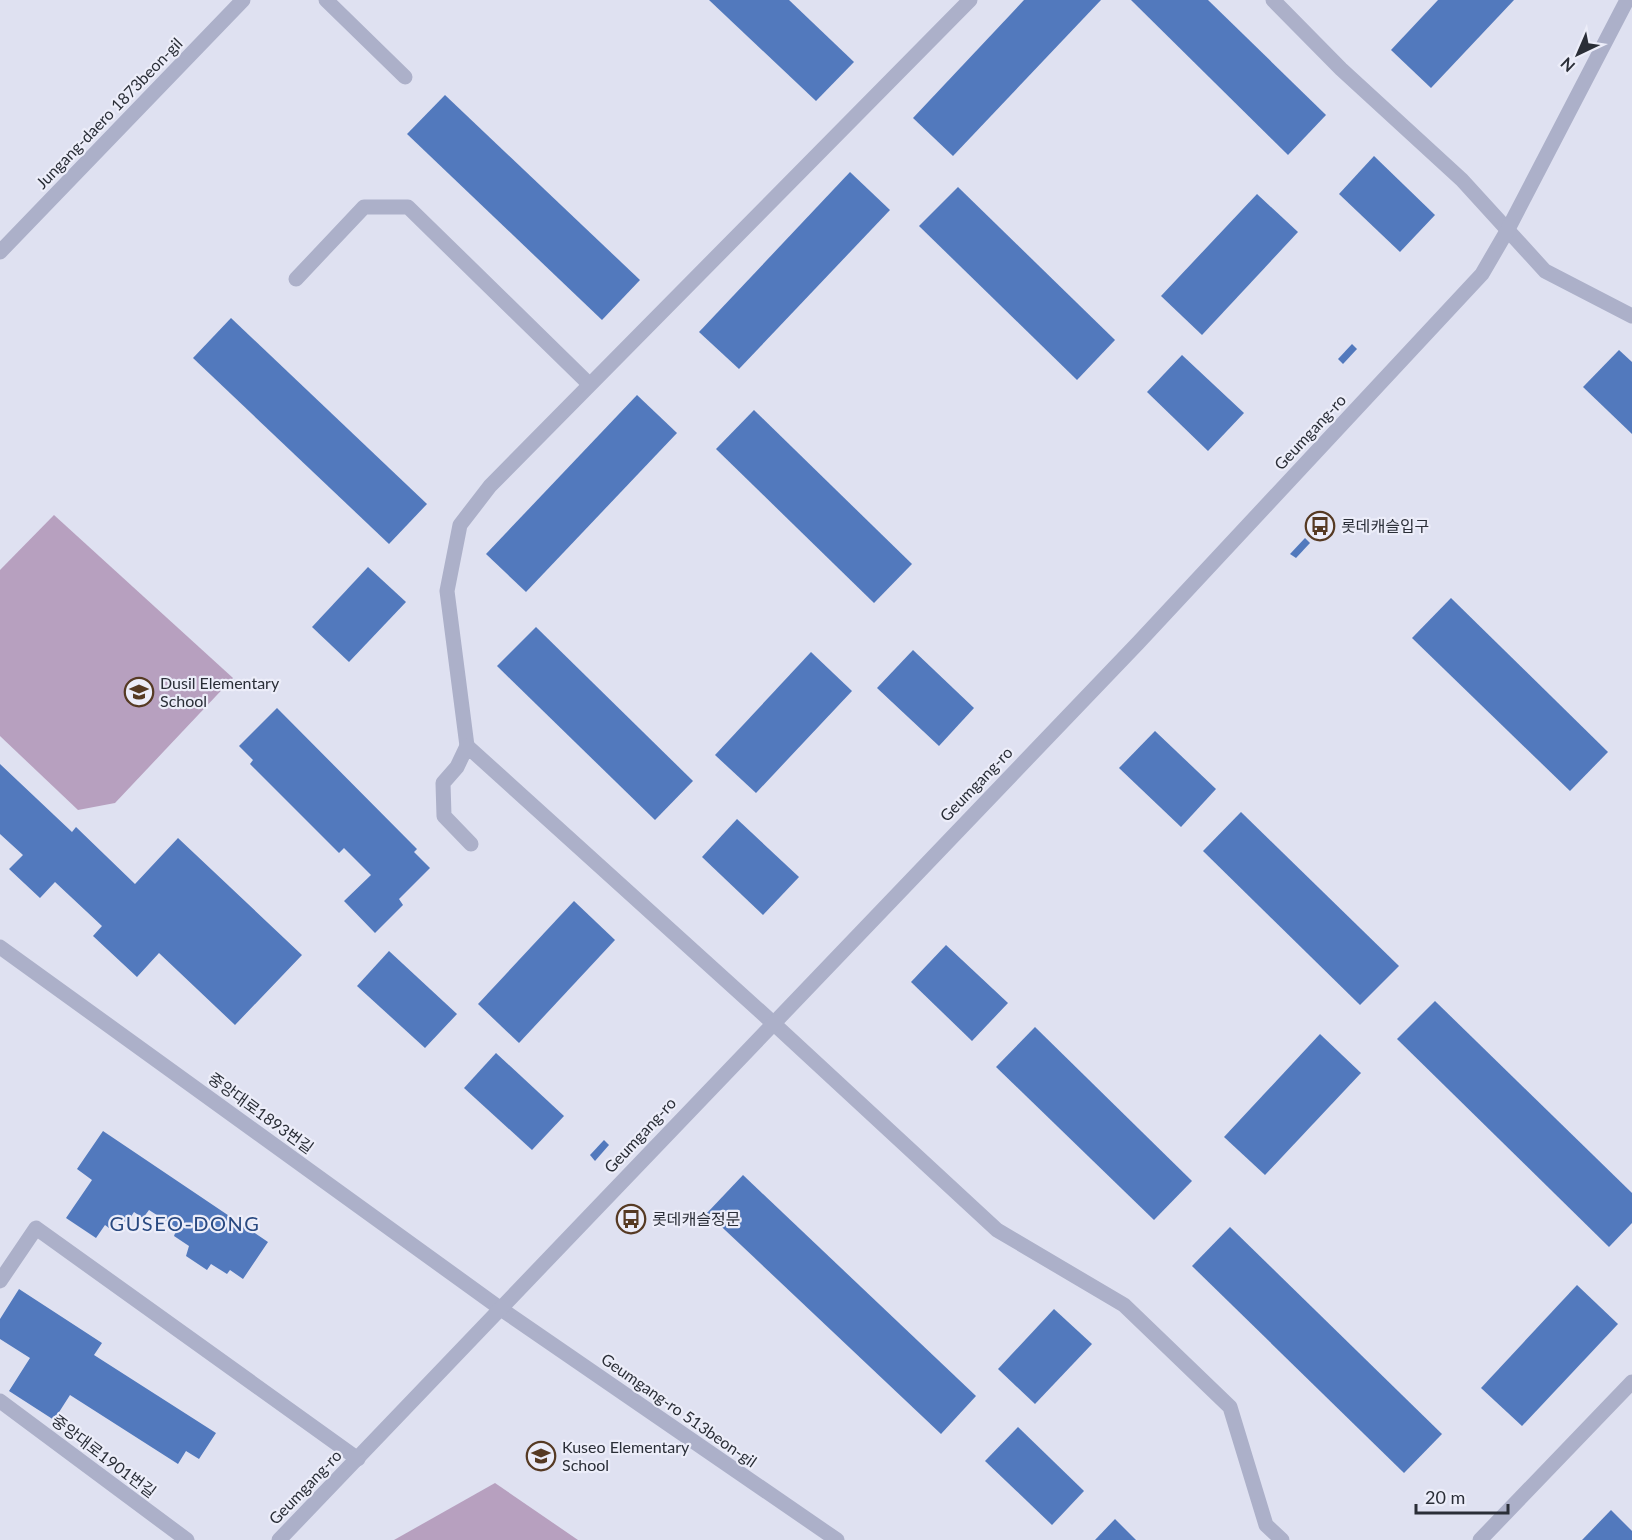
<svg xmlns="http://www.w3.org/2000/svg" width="1632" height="1540" font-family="Lato,'Noto Sans KR',sans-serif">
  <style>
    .green { fill: #b7a0bf }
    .building { fill: #5279bd }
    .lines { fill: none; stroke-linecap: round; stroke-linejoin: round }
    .minor { stroke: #acb0c9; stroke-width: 15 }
    .labels { text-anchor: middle; stroke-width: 4.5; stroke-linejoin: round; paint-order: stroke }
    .street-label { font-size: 16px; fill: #2a2e37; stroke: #ecedf9 }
    .poi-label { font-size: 16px; fill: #2a2e37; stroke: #ecedf9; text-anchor: start }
    .quarter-label { font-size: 20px; letter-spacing: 1.5px; fill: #294980; stroke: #ecedf9 }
  </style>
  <rect width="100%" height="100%" fill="#dfe1f1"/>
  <!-- green -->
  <g class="green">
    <polygon points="54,515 233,678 115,803 78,810 0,736 0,570"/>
    <polygon points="495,1483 578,1540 394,1540"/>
  </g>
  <!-- building -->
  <g class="building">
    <polygon points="709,0 789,0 854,62 816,101"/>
    <polygon points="1024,0 1101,0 953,156 913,118"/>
    <polygon points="1131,0 1208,0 1326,115 1288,155"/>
    <polygon points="1438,0 1514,0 1431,88 1391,50"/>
    <polygon points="445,95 640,280 602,320 407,134"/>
    <polygon points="1374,156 1435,215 1400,252 1339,194"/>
    <polygon points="850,172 890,210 739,369 699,332"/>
    <polygon points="958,187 1115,340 1077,380 919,226"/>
    <polygon points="1257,194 1298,232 1202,335 1161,296"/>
    <polygon points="231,318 427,504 389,544 193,358"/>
    <polygon points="1352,344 1357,349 1343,364 1338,359"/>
    <polygon points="1619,350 1632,362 1632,434 1583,387"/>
    <polygon points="1182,355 1244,413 1208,451 1147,392"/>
    <polygon points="637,395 677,433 526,592 486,554"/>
    <polygon points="754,410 912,564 874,603 716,449"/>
    <polygon points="1305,538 1310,543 1296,558 1290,554"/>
    <polygon points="368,567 406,602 349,662 312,627"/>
    <polygon points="1451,598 1608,752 1570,791 1412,638"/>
    <polygon points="536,627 693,781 655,820 497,666"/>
    <polygon points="913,650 974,708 939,746 877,688"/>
    <polygon points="811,652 852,691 756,793 715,755"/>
    <polygon points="277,708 417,849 414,852 430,868 399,899 403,905 375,933 344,901 371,875 344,848 339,853 250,764 253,760 239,746"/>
    <polygon points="1155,731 1216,789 1181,827 1119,768"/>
    <polygon points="0,764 72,832 76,827 135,884 178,838 302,955 235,1025 159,953 137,977 93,936 102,926 55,882 40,898 9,869 23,855 0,834"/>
    <polygon points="1241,812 1399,966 1360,1005 1203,851"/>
    <polygon points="737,819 799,877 763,915 702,857"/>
    <polygon points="574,901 615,940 519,1043 478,1004"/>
    <polygon points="946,945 1008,1003 972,1041 911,982"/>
    <polygon points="389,951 457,1014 425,1048 357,986"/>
    <polygon points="1435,1001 1632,1193 1632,1223 1609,1247 1397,1039"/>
    <polygon points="1035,1027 1192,1181 1154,1220 996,1067"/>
    <polygon points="1320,1034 1361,1073 1265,1175 1224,1137"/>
    <polygon points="496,1053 564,1116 532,1150 464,1088"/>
    <polygon points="103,1131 268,1242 243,1279 230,1270 227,1274 211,1264 207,1270 186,1256 189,1246 174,1236 177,1228 149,1210 143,1218 134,1212 127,1223 117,1216 109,1228 105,1225 96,1238 66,1218 92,1180 77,1169"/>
    <polygon points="604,1140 609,1145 595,1161 590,1155"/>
    <polygon points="743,1175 976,1396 941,1434 707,1213"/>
    <polygon points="1230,1227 1442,1434 1404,1473 1192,1266"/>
    <polygon points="1577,1285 1618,1324 1522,1426 1481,1388"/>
    <polygon points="19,1289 102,1343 94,1355 216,1433 199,1459 186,1451 178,1464 70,1395 54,1420 9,1391 30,1358 0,1339 0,1319"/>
    <polygon points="1054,1309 1092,1344 1035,1404 998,1369"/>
    <polygon points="1018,1427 1084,1491 1052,1525 985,1461"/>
    <polygon points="1611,1510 1632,1531 1632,1540 1582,1540"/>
    <polygon points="1115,1519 1136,1540 1095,1540"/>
  </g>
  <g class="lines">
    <!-- minor -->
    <g class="minor">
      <polyline points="326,0 405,77"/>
      <polyline points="1273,0 1341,69 1462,180 1545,271 1632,316"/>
      <polyline points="0,252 243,0"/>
      <polyline points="296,279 364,207 408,207 589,384"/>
      <polyline points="467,746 447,591 460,525 490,486 970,0"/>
      <polyline points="471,844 444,816 443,783 457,767 467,746 772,1022 997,1230 1124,1305 1230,1407 1266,1525 1282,1540"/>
      <polyline points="0,947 501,1309 837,1540"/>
      <polyline points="0,1281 36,1228 358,1459"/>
      <polyline points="0,1401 187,1540"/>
      <polyline points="279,1540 1138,643 1482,274 1507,231 1627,0"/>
      <polyline points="1480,1540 1632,1382"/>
    </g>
  </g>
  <!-- icons -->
  <defs>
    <g id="bus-ring" transform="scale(1.5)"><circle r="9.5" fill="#ecedf9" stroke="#563a23" stroke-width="1.5"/><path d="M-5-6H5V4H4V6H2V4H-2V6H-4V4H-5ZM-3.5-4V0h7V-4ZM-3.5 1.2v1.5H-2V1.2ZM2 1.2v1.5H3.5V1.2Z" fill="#563a23"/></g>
    <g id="school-ring" transform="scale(1.5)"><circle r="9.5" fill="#ecedf9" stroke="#563a23" stroke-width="1.5"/><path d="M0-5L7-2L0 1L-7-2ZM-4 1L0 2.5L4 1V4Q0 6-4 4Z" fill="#563a23"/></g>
  </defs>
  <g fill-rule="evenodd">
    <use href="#bus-ring" x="1320" y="526"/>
    <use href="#school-ring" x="139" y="692"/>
    <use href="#bus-ring" x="631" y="1219"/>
    <use href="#school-ring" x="541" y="1456"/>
  </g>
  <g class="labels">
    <!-- street labels -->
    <g class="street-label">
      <text transform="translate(109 113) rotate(-46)" y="6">Jungang-daero 1873beon-gil</text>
      <text transform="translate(1310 432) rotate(-47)" y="6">Geumgang-ro</text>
      <text transform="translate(976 784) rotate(-46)" y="6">Geumgang-ro</text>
      <text transform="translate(261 1113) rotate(36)" y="6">중앙대로1893번길</text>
      <text transform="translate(640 1135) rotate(-47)" y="6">Geumgang-ro</text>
      <text transform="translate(679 1410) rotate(35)" y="6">Geumgang-ro 513beon-gil</text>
      <text transform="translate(104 1456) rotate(37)" y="6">중앙대로1901번길</text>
      <text transform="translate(305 1487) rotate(-46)" y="6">Geumgang-ro</text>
    </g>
    <!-- poi labels -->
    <g class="poi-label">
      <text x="1341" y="532">롯데캐슬입구</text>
      <text x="160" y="689">Dusil Elementary<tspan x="160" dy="18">School</tspan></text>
      <text x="652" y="1225">롯데캐슬정문</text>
      <text x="562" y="1453">Kuseo Elementary<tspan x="562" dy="18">School</tspan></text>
    </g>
    <!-- quarter labels -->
    <g class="quarter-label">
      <text x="185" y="1231">GUSEO-DONG</text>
    </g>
  </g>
  <!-- north arrow -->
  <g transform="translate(1578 54) rotate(224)" stroke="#ecedf9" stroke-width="4.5" paint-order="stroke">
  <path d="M0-4.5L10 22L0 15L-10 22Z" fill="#2a2e37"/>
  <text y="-9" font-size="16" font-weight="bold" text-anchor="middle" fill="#2a2e37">N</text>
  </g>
  <!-- scale -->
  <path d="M1416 1504v9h92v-9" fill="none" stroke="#2a2e37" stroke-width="3"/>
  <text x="1425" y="1504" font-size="18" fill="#2a2e37" stroke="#ecedf9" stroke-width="4.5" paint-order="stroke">20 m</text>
</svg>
